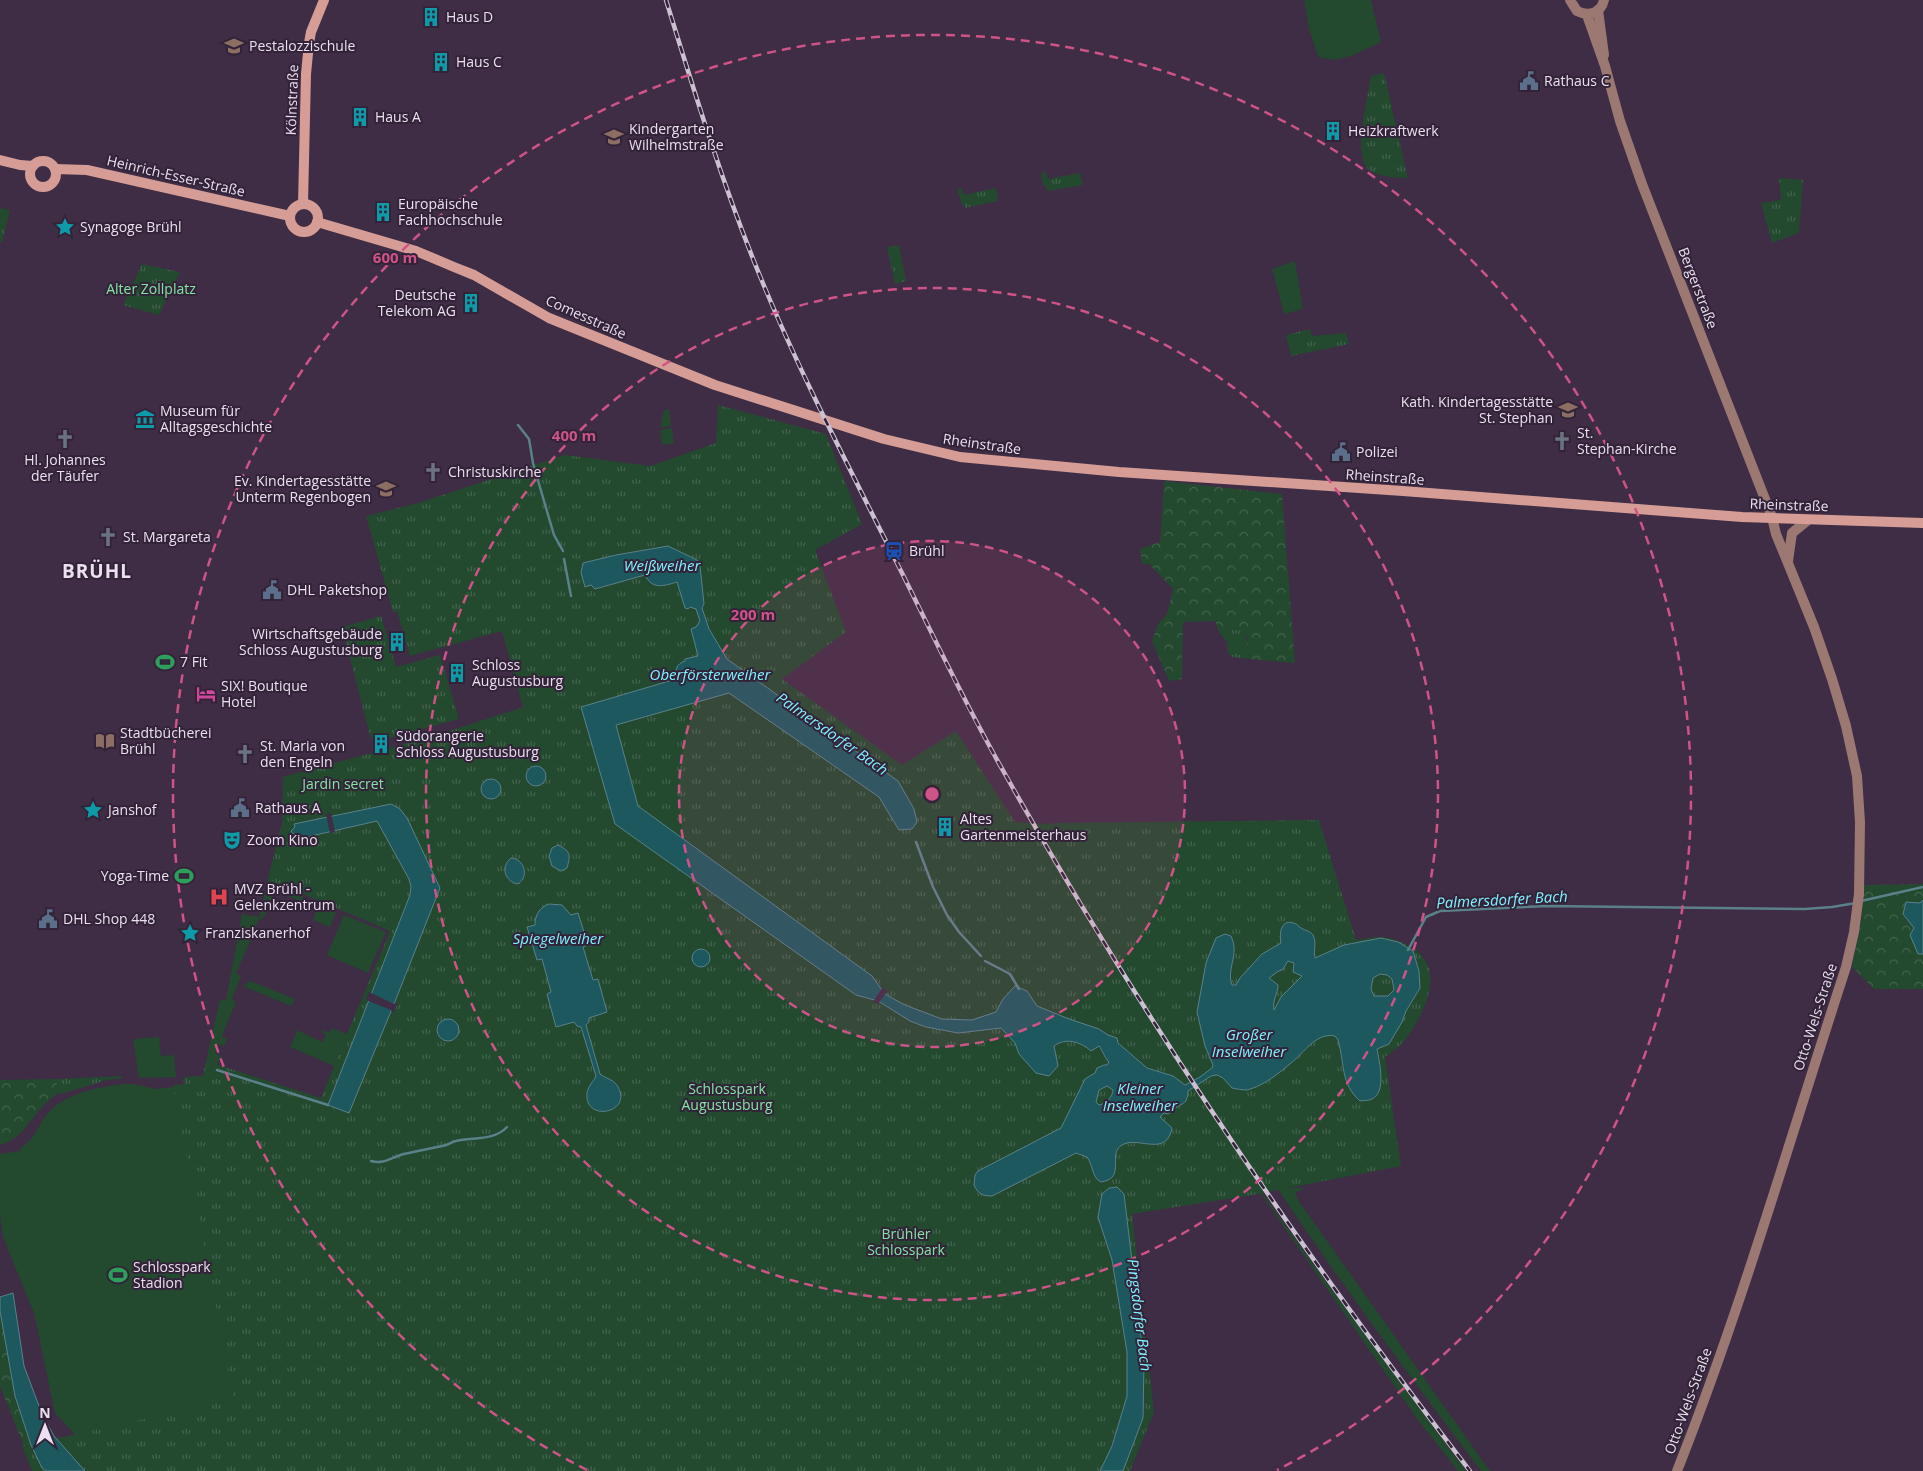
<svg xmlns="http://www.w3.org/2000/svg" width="1923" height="1471" font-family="'Open Sans',sans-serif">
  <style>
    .green { fill: #23492f }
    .forest { fill: url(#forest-crowns) }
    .park { fill: url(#park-tufts) }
    .water { fill: #1d585f; stroke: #5a818a; fill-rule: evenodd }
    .pier { fill: #3e2d44 }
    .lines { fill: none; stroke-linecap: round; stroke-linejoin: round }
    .stream { stroke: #5a818a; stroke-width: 2.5 }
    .tertiary { stroke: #9b7872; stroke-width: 10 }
    .secondary { stroke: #d59d95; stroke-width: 10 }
    .rail-casing { stroke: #ccc1d2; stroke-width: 4.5 }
    .rail { stroke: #332339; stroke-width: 2.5; stroke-dasharray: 8; stroke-linecap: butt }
    .ring { fill: none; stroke: #ce5487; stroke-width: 2.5; stroke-dasharray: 9 6 }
    .labels { text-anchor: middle; stroke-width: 4; stroke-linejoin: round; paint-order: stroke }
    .poi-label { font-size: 14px; fill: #eae0ef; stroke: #332339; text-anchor: start }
    .street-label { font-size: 14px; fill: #eae0ef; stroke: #332339 }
    .park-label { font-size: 14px; fill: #84e4a2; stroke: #332339 }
    .water-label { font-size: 15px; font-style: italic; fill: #80f1ff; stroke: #332339 }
    .district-label { font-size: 19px; font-weight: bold; letter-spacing: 1px; fill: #eae0ef; stroke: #332339 }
    .centre { fill: #ce5487; stroke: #332339; stroke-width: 2.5 }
    .ring-label { font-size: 15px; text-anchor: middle; font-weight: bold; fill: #ce5487; stroke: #332339; stroke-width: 4; stroke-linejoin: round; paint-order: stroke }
  </style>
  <defs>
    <pattern id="forest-crowns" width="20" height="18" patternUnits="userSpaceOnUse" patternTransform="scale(1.25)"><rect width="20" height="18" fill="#23492f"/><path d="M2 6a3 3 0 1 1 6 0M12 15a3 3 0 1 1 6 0" fill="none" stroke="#43634d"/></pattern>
    <pattern id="park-tufts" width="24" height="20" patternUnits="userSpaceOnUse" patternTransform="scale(1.25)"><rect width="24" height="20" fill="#23492f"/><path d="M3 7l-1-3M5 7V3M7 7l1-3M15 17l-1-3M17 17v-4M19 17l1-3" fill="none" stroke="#43634d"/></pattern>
  </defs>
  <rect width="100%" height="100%" fill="#3e2d44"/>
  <!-- green -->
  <g class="green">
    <polygon points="1304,0 1371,0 1381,42 1354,55 1335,60 1318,57 1309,29"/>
    <polygon points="1295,261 1303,309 1284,314 1272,269"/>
    <polygon points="669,409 671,426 660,428 664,410"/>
    <polygon points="672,428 674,443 662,445 660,430"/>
    <polygon points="278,838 278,883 265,915 262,919 259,919 236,974 241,976 232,999 236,1002 222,1036 227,1039 224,1046 219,1044 215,1053 221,1056 217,1065 206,1061 220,1000 226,1000 242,914 259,917"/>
    <polygon points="411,887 321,1098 334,1066 290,1047 297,1030 322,1042 326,1035 321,1032 322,1030 330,1033 332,1028 347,1034 395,920"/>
    <polygon points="282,888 336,912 330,927 313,920 317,908 280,893"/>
    <polygon points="344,915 386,932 368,973 327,955"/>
    <polygon points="250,981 295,999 291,1006 243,986"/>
    <polygon points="159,1037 161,1056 174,1055 176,1077 139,1078 133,1039"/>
    <path d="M 120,1084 L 133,1084 L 156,1089 L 183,1086 L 245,1421 L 76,1436 L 55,1413 L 34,1313 L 3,1237 L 0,1214 L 0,1154 L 20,1151 L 21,1147 C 33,1141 36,1130 43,1120 C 59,1094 93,1089 120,1084 Z"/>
    <path d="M 1277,1188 L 1305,1188 L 1295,1193 L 1298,1200 L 1490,1471 L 1481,1471 C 1411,1378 1342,1285 1277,1188 Z"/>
    <polygon points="1259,1191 1261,1191 1324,1279 1466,1471 1458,1471 1418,1420"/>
  </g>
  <!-- forest -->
  <g class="forest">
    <path d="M 1164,481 L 1282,494 L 1295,663 L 1250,659 L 1247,636 C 1237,629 1231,627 1219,632 L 1215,621 L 1183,622 L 1182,679 L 1169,681 L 1152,641 L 1158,624 L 1167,614 L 1173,589 L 1149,564 L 1142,564 L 1140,549 L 1160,542 Z"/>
    <polygon points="1923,884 1923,900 1920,903 1914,928 1918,954 1923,954 1923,989 1874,989 1852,967 1862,915 1863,885"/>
    <path d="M 57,1079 L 57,1094 C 35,1107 26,1139 0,1145 L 0,1080 Z"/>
    <polygon points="0,1311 31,1445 34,1471 0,1386"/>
  </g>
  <!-- park -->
  <g class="park">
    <path d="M 1384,73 L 1408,178 C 1396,178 1376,177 1367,168 C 1353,152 1368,97 1371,76 Z"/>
    <polygon points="1046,172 1048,179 1080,173 1083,185 1047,191 1046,186 1043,186 1041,173"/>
    <polygon points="1779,178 1803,180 1799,233 1772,243 1761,203 1781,200"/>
    <polygon points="962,188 964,195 996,188 998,201 965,208 965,205 962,205 957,189"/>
    <polygon points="0,208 10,210 2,242 0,242"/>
    <polygon points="899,245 906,281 895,284 887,247"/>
    <polygon points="142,264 180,272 159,315 123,305"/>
    <polygon points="1310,329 1312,336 1346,333 1349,344 1291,356 1286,335"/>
    <path d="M 718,405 L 826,434 L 862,524 L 815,550 L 846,632 L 782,679 L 902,765 L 956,731 L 1015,822 L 1047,824 L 1056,823 L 1319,820 L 1356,940 C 1364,939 1372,937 1379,937 C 1390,937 1400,941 1409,946 C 1440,962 1432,994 1418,1020 C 1410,1035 1400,1048 1385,1057 L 1401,1166 L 1252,1195 L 1132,1214 L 1154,1412 L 1130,1471 L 32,1471 L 22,1446 L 234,1399 L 173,1085 L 184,1084 L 183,1077 L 203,1076 L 206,1061 L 321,1098 L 390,931 L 268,879 L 282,823 L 283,777 L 434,736 L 523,707 L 502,631 L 410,656 L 397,611 L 393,612 L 366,516 L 418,503 L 565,455 L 650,466 L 716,443 Z"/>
    <polygon points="381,616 396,667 440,655 459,719 389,738 388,734 371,739 342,627"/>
    <polygon points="1227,629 1244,631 1249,648 1250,659 1233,657 1228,653 1227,642 1219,632"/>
    <polygon points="122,1076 123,1078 107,1080 64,1093 57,1094 57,1079"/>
  </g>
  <!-- water -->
  <g class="water">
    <path d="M 668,546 L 691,557 L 697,560 L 700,566 L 704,604 L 702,608 L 709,629 L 727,659 L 898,781 L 914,809 L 917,822 L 912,829 L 899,830 L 879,797 L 729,693 L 616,725 L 638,806 L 872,976 L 884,993 L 890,997 L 905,1005 L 942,1019 L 972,1020 L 996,1012 L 1003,999 L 1015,986 L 1027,991 L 1037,1006 L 1069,1019 L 1099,1029 L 1108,1035 L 1117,1038 L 1118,1043 L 1147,1068 L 1173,1076 L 1185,1085 L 1200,1077 L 1212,1068 L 1213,1065 L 1205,1046 L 1197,1012 L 1206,963 L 1216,938 L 1225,934 L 1231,936 C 1240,955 1226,968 1232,985 L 1236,985 L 1240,978 L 1262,954 L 1281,943 C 1279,933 1281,917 1296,924 C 1298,925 1300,928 1303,929 C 1307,931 1310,931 1313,935 C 1317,943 1313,950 1315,958 L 1344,945 L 1381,938 L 1398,942 L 1413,951 L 1419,971 L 1420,988 L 1406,1011 L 1402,1022 L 1389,1044 L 1377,1049 C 1379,1061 1387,1092 1372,1099 C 1369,1101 1364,1100 1360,1101 C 1340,1083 1345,1064 1338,1040 L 1335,1036 C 1316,1032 1304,1053 1291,1063 C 1278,1074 1263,1086 1247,1090 C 1242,1090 1237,1089 1232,1088 L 1223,1078 L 1217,1075 L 1211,1076 L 1188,1091 C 1187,1105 1184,1102 1175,1108 C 1173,1110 1171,1112 1168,1114 L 1164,1113 L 1160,1117 L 1172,1128 C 1167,1157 1139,1137 1124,1144 C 1105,1152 1128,1178 1101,1182 C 1092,1178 1093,1165 1087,1157 L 1076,1153 L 992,1196 C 983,1196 978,1194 974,1185 L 975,1175 L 978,1171 L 1061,1128 L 1085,1079 L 1095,1073 L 1097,1068 L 1104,1065 L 1107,1065 L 1109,1062 C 1104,1057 1102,1049 1099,1046 L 1091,1051 C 1081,1042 1066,1037 1054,1046 L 1058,1066 L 1049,1076 L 1036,1073 L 1019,1054 L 1015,1043 L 1001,1028 L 958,1033 L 926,1027 L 910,1021 L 878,1001 L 856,995 L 615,824 L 581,707 L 676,679 C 675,670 676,664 685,661 L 685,659 L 698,656 L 691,629 L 696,627 L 700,621 L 696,609 L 690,607 L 688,609 L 685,608 L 677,582 C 664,586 652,590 645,575 L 595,589 L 591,585 L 585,587 L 581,573 L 583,563 L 616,555 ZM 1288,961 L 1294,963 L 1293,972 L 1302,976 L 1281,997 L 1274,1010 C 1272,1000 1278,994 1278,985 L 1269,978 L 1277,972 L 1283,969 ZM 1380,974 L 1387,975 L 1392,979 L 1394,990 L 1388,996 L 1374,996 L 1371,989 L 1373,978 ZM 1107,1086 L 1113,1090 C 1113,1097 1105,1104 1099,1105 L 1096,1102 L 1099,1090 Z"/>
    <circle cx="536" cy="776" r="10"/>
    <circle cx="491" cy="789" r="10"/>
    <polygon points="391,804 400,809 407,818 440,888 394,1004 349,1113 328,1105 410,895 411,887 409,879 377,821 298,839 296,834 293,834 291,831 295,827 294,824"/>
    <path d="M 558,845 C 572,852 570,856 567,868 L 561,871 L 552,866 L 549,856 L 552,848 Z"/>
    <path d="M 511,858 C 524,859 530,876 518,884 C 505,882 500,867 511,858 Z"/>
    <polygon points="1923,900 1923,954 1918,954 1910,935 1914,928 1903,914 1906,902 1920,903"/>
    <path d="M 549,904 L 562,905 L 571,915 L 578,913 L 588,945 L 583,947 L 593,980 L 598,979 L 607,1012 L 589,1018 L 589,1022 L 586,1025 L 600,1074 C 605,1078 615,1080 618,1087 C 633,1113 584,1123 587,1093 C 588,1086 594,1081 596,1076 L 581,1027 L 577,1026 L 574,1022 L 556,1027 L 547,994 L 551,992 L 542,959 L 537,960 L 527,927 L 535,925 C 535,915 539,908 549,904 Z"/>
    <circle cx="701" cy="958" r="9"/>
    <circle cx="448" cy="1030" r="11"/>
    <polygon points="1117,1187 1124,1194 1144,1362 1143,1418 1123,1471 1100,1471 1112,1446 1127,1396 1127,1352 1112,1260 1098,1217 1102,1194 1109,1188"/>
    <polygon points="13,1293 24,1366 42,1414 54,1436 85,1471 46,1471 42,1468 31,1445 15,1396 0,1311 0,1297"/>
  </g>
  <!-- pier -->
  <g class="pier">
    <polygon points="331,813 335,832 330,833 326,814"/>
    <polygon points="883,987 887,991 878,1004 873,1002"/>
    <polygon points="369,992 394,1004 398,1003 393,1013 391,1010 366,1000"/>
  </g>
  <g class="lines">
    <!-- stream -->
    <g class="stream">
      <polyline points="518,425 529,439 533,463 546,508 554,535 563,551"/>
      <polyline points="564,559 571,596"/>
      <polyline points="916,842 933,887 947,915 959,932 981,956"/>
      <polyline points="1861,901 1923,887"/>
      <polyline points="1408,950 1426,917 1440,911 1546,906 1805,909 1832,907 1856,903"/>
      <polyline points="985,961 1010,974 1019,989"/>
      <polyline points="217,1070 328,1105"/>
      <path d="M 371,1161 C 383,1165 392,1157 404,1154 C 416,1151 429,1149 442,1146 C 447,1146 451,1142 456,1141 C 473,1137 494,1141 507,1127"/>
    </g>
    <!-- tertiary -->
    <g class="tertiary">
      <path d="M 1570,0 L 1577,11 C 1589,17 1601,13 1604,0"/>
      <polyline points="1598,10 1604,55"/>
      <path d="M 1587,15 L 1605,66 L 1620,121 L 1642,184 L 1772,517 L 1776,534 L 1814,627 L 1832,679 L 1846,726 L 1857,776 L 1860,822 L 1859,894 L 1854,932 L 1846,967 C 1791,1135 1742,1307 1677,1471"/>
      <polyline points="1788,561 1792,533 1808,520"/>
    </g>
    <!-- secondary -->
    <g class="secondary">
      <polyline points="0,160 20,165 33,166"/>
      <circle cx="43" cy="174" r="13"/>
      <polyline points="55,169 87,170 290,216"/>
      <polyline points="303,204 306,74 309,43 311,32 324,0"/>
      <circle cx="304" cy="218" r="14"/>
      <polyline points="317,222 416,251 454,267 474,275 549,318 715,385 884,439 960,457 1119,472 1403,491 1742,517 1923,523"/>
    </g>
    <!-- rail casing -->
    <g class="rail-casing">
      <path id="rail" d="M 666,0 C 695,94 724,189 762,281 C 803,380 853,475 901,571 C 935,639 967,708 1005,774 C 1142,1018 1300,1250 1470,1471"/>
    </g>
    <!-- rail -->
    <use href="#rail" class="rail"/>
  </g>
  <!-- distance rings -->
  <circle cx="932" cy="794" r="253" fill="#ce5487" fill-opacity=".12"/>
  <g class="ring">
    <circle cx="932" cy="794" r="253"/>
    <circle cx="932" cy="794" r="506"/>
    <path d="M587 1470A759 759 0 1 1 1277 1470"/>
  </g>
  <!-- icons -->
  <defs>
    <g id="building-bare" transform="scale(1.5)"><path d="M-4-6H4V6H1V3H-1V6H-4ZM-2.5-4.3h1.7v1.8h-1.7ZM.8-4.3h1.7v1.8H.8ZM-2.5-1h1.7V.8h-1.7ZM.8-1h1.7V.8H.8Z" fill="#0f9aa8" stroke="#332339" stroke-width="2.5" paint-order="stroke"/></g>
    <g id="school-bare" transform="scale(1.5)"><path d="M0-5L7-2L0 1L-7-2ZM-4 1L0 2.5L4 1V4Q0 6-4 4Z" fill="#8d6e63" stroke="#332339" stroke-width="2.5" paint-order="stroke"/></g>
    <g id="civic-bare" transform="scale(1.5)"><path d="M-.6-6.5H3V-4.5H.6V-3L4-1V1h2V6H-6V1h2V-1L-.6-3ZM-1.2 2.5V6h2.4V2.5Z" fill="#5c6f8a" stroke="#332339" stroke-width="2.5" paint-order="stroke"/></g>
    <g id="sight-bare" transform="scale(1.5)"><path d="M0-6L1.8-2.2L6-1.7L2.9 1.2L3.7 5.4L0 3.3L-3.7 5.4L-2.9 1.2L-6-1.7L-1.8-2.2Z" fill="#0f9aa8" stroke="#332339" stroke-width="2.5" paint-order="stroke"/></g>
    <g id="museum-bare" transform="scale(1.5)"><path d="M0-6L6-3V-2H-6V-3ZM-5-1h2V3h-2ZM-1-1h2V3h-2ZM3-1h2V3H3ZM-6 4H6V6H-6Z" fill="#0f9aa8" stroke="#332339" stroke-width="2.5" paint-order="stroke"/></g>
    <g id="church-bare" transform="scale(1.5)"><path d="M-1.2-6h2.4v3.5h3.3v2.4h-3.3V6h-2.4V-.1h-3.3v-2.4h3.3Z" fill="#6b7280" stroke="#332339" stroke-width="2.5" paint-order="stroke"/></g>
    <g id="station-bare" transform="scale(1.5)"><path d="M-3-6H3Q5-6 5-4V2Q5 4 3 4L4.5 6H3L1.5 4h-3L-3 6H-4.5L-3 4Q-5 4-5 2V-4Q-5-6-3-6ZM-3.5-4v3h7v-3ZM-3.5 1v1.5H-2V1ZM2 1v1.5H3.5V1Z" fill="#1a4fb4" stroke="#332339" stroke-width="2.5" paint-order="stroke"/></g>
    <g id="stadium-bare" transform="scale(1.5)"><path d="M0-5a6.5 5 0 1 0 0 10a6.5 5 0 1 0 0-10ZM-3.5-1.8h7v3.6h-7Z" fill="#2e9e5b" stroke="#332339" stroke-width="2.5" paint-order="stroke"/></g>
    <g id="hotel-bare" transform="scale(1.5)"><path d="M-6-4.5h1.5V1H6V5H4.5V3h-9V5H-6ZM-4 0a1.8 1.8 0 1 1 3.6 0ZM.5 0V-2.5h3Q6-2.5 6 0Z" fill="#d1479c" stroke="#332339" stroke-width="2.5" paint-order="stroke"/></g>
    <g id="library-bare" transform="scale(1.5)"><path d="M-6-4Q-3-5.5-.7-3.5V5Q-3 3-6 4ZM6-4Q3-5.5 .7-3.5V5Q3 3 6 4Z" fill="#8d6e63" stroke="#332339" stroke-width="2.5" paint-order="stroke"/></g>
    <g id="theatre-bare" transform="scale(1.5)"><path d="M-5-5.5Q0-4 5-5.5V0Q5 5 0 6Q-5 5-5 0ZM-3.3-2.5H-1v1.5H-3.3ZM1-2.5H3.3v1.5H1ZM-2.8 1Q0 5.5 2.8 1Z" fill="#0f9aa8" stroke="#332339" stroke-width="2.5" paint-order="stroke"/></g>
    <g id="hospital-bare" transform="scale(1.5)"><path d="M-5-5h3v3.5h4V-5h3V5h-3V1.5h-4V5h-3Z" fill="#e0444e" stroke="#332339" stroke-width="2.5" paint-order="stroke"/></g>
  </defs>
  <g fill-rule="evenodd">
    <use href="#building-bare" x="431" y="17"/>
    <use href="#school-bare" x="234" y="46"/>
    <use href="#building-bare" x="441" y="62"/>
    <use href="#civic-bare" x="1529" y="81"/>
    <use href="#building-bare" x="360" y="117"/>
    <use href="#building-bare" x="1333" y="131"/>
    <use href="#school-bare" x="614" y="137"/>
    <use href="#building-bare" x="383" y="212"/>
    <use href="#sight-bare" x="65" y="227"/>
    <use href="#building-bare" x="471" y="303"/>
    <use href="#school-bare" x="1568" y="410"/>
    <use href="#museum-bare" x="145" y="419"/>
    <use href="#church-bare" x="65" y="439"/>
    <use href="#church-bare" x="1562" y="441"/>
    <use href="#civic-bare" x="1341" y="452"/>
    <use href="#church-bare" x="433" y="472"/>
    <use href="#school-bare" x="386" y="489"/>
    <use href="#church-bare" x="108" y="537"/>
    <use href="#station-bare" x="894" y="551"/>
    <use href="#civic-bare" x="272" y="590"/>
    <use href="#building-bare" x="397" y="642"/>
    <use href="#stadium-bare" x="165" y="662"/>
    <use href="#building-bare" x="457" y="673"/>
    <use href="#hotel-bare" x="206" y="694"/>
    <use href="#library-bare" x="105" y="741"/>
    <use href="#building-bare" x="381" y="744"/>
    <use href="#church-bare" x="245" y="754"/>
    <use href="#civic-bare" x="240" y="808"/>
    <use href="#sight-bare" x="93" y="810"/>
    <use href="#building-bare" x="945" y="827"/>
    <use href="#theatre-bare" x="232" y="840"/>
    <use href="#stadium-bare" x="184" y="876"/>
    <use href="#hospital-bare" x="219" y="897"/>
    <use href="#civic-bare" x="48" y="919"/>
    <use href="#sight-bare" x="190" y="933"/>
    <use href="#stadium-bare" x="118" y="1275"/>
  </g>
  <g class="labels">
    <!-- poi labels -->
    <g class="poi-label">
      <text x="446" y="22">Haus D</text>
      <text x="249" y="51">Pestalozzischule</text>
      <text x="456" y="67">Haus C</text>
      <text x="1544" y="86">Rathaus C</text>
      <text x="375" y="122">Haus A</text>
      <text x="629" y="134">Kindergarten<tspan x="629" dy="16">Wilhelmstraße</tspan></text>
      <text x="1348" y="136">Heizkraftwerk</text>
      <text x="398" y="209">Europäische<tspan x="398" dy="16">Fachhochschule</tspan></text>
      <text x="80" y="232">Synagoge Brühl</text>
      <text x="456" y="300" text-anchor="end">Deutsche<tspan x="456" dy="16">Telekom AG</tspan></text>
      <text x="1553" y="407" text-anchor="end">Kath. Kindertagesstätte<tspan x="1553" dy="16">St. Stephan</tspan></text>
      <text x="160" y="416">Museum für<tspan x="160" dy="16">Alltagsgeschichte</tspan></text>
      <text x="1577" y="438">St.<tspan x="1577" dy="16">Stephan-Kirche</tspan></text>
      <text x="1356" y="457">Polizei</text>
      <text x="65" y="465" text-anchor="middle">Hl. Johannes<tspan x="65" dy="16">der Täufer</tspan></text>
      <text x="448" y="477">Christuskirche</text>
      <text x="371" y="486" text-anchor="end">Ev. Kindertagesstätte<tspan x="371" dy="16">Unterm Regenbogen</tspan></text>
      <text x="123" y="542">St. Margareta</text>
      <text x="909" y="556">Brühl</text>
      <text x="287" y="595">DHL Paketshop</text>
      <text x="382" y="639" text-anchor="end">Wirtschaftsgebäude<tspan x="382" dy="16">Schloss Augustusburg</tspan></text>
      <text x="180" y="667">7 Fit</text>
      <text x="472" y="670">Schloss<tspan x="472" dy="16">Augustusburg</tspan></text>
      <text x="221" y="691">SIX! Boutique<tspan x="221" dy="16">Hotel</tspan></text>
      <text x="120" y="738">Stadtbücherei<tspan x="120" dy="16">Brühl</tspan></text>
      <text x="396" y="741">Südorangerie<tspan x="396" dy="16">Schloss Augustusburg</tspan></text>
      <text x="260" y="751">St. Maria von<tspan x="260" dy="16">den Engeln</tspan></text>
      <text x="255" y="813">Rathaus A</text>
      <text x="108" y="815">Janshof</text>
      <text x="960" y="824">Altes<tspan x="960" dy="16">Gartenmeisterhaus</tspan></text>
      <text x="247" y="845">Zoom Kino</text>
      <text x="169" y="881" text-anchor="end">Yoga-Time</text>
      <text x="234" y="894">MVZ Brühl -<tspan x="234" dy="16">Gelenkzentrum</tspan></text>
      <text x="63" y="924">DHL Shop 448</text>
      <text x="205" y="938">Franziskanerhof</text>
      <text x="133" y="1272">Schlosspark<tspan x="133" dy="16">Stadion</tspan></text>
    </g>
    <!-- street labels -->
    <g class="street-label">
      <text transform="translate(292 100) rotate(-88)" y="5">Kölnstraße</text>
      <text transform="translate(176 176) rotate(13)" y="5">Heinrich-Esser-Straße</text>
      <text transform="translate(1698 288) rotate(69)" y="5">Bergerstraße</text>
      <text transform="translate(586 317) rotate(24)" y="5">Comesstraße</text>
      <text transform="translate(982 444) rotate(8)" y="5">Rheinstraße</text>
      <text transform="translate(1385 477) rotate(4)" y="5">Rheinstraße</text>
      <text transform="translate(1789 505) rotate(2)" y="5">Rheinstraße</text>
      <text transform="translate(1815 1017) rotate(-72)" y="5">Otto-Wels-Straße</text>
      <text transform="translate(1688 1401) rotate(-70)" y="5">Otto-Wels-Straße</text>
    </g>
    <!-- park labels -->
    <g class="park-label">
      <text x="151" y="294">Alter Zollplatz</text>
      <text x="343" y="789">Jardin secret</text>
      <text x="727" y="1094">Schlosspark<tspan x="727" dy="16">Augustusburg</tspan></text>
      <text x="906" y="1239">Brühler<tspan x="906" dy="16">Schlosspark</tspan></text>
    </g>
    <!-- water labels -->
    <g class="water-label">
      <text x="662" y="571">Weißweiher</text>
      <text x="710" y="680">Oberförsterweiher</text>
      <text transform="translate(832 734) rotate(35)" y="5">Palmersdorfer Bach</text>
      <text transform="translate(1502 900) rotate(-3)" y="5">Palmersdorfer Bach</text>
      <text x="558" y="944">Spiegelweiher</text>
      <text x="1249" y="1040">Großer<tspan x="1249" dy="17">Inselweiher</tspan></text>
      <text x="1140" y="1094">Kleiner<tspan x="1140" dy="17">Inselweiher</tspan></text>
      <text transform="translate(1139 1315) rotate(83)" y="5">Pingsdorfer Bach</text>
    </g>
    <!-- district labels -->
    <g class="district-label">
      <text x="97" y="578">BRÜHL</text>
    </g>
  </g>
  <circle cx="932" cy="794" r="8" class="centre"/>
  <g class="ring-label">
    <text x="395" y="263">600 m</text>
    <text x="574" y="441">400 m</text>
    <text x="753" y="620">200 m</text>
  </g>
  <!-- north arrow -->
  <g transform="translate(45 1426)" stroke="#332339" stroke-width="4" paint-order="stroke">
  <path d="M0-4L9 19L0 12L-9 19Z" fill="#eae0ef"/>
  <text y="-8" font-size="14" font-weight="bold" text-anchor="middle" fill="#eae0ef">N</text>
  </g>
</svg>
